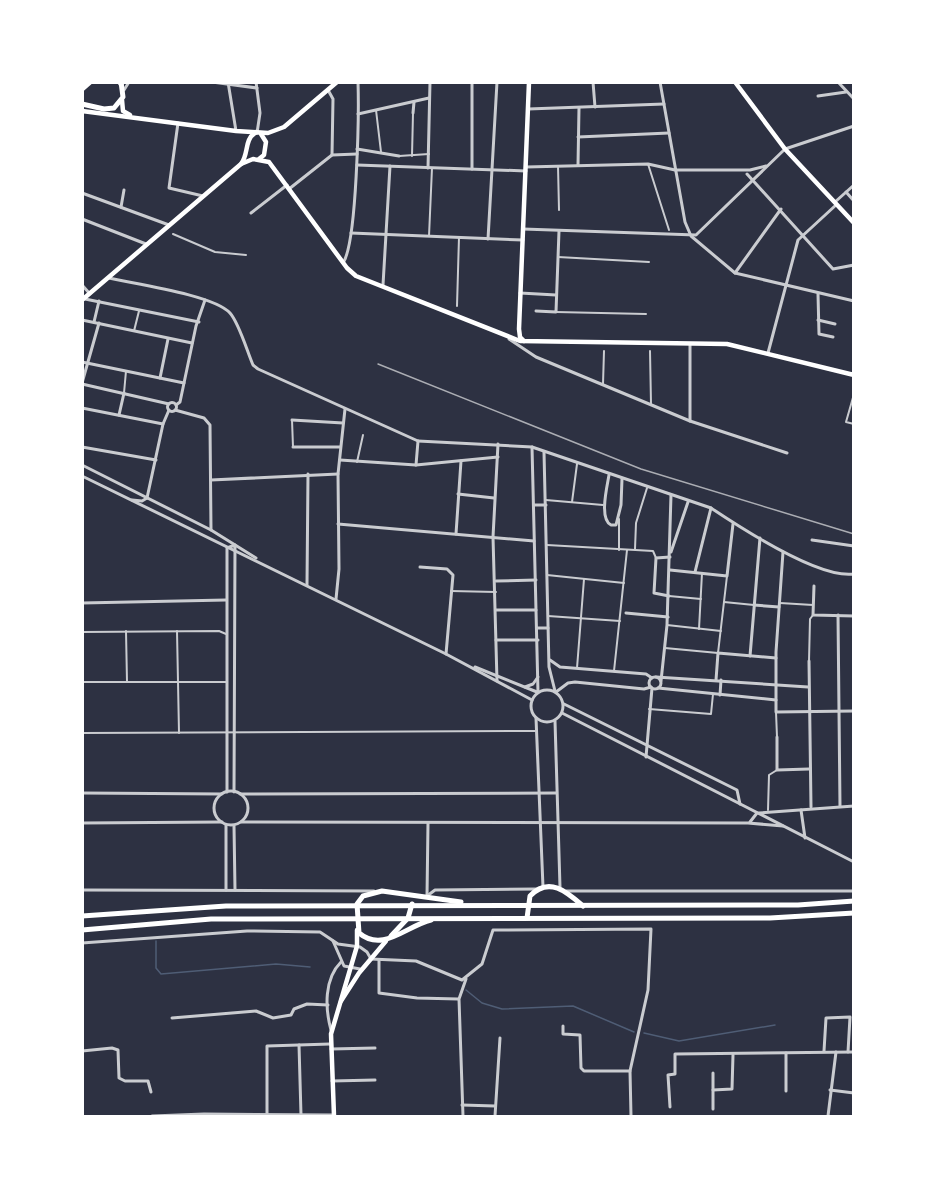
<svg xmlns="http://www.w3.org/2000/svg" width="936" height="1199" font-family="Poppins,sans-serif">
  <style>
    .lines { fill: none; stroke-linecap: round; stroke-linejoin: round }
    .stream { stroke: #4f5d75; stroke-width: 1.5 }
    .pedestrian { stroke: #caccd0; stroke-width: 2 }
    .minor { stroke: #caccd0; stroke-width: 3 }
    .secondary { stroke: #fff; stroke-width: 4.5 }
    .primary { stroke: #fff; stroke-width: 5 }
    .motorway { stroke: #fff; stroke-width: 6 }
    .rail { stroke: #abadb3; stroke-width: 1.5 }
  </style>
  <rect width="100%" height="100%" fill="#2d3142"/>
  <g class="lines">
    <!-- stream -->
    <g class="stream">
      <polyline points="156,941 156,968 161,974 276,964 310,967"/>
      <polyline points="466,990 482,1003 502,1009 573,1006 634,1032"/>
      <polyline points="644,1033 679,1041 775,1025"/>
    </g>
    <!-- pedestrian -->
    <g class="pedestrian">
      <polyline points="376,110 381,152"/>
      <polyline points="399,156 429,154"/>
      <polyline points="412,156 413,113"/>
      <polyline points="648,164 669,230"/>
      <polyline points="558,166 559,210"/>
      <polyline points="173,234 215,252 246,255"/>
      <polyline points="429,236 432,168"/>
      <polyline points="558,257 649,262"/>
      <polyline points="457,306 459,237"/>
      <polyline points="556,312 646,314"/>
      <polyline points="134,331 139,311"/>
      <polyline points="650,351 651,404"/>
      <polyline points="603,384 604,351"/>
      <polyline points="124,393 126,371"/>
      <polyline points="854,394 846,422 854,424"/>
      <polyline points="292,420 293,447"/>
      <polyline points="357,462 363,435"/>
      <polyline points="546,500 603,505"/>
      <polyline points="572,502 577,464"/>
      <polyline points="547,545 653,551 656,558"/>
      <polyline points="635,549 636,523 647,488"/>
      <polyline points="619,550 619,519"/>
      <polyline points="547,575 624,583"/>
      <polyline points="451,591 496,592"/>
      <polyline points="669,596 701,599"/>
      <polyline points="724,602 754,605"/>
      <polyline points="780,603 813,605"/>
      <polyline points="548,616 620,621"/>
      <polyline points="667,625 721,631"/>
      <polyline points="699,629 702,573"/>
      <polyline points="126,631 127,682"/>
      <polyline points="177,631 179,733"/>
      <polyline points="82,632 219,631 226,634"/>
      <polyline points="665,648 718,653 727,576"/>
      <polyline points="809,661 810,619 813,615"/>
      <polyline points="577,668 584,579"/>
      <polyline points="614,671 627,550"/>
      <polyline points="82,682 226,682"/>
      <polyline points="649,709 711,714 713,694"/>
      <polyline points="776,712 777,737"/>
      <polyline points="82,733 535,731"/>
      <polyline points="768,810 769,775 777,770"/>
    </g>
    <!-- minor -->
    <g class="minor">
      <polyline points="212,82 257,88"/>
      <polyline points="228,82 236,131"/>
      <polyline points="256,82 260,113 257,133"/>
      <polyline points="472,82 472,169"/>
      <polyline points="593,82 595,107"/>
      <polyline points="660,82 685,222 691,236 735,273 854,301"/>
      <polyline points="838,82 854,99"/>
      <polyline points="124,90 129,82"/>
      <polyline points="328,90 333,99 332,155"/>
      <polyline points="818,96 846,92"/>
      <polyline points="528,109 664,104"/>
      <polyline points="413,113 414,102"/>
      <polyline points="358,114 429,98"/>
      <polyline points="82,117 83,111"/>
      <polyline points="178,123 169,188 203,196"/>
      <polyline points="578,137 669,133"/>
      <polyline points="357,149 399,156"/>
      <polyline points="357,165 526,171"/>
      <polyline points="578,165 579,108"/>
      <polyline points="526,167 648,164 675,170 750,170 766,166"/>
      <polyline points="428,168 430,82"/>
      <polyline points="747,174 833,269 854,265"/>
      <polyline points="289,189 332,155 357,154"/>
      <polyline points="846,192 854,201"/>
      <polyline points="82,193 169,225"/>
      <polyline points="835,202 854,185"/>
      <polyline points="121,207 124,190"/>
      <polyline points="251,213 287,185"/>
      <polyline points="82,219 146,244"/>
      <polyline points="523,229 696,235 785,149 854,126"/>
      <polyline points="351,233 523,240"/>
      <polyline points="488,239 497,82"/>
      <path d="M 343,263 C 357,243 359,113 358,82"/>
      <polyline points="735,273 781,209"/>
      <path d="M 109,278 C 135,284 214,295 230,313 C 239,323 247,351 253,365 L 258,369 L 418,441 L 532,447 L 711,508 C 741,528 819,579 854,574"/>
      <polyline points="82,285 90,294"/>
      <polyline points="383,285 390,166"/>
      <polyline points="520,293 556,295"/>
      <polyline points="818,294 819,334 833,337"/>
      <polyline points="85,299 199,322"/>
      <polyline points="536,311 556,312 559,231"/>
      <polyline points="82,320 192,343"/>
      <polyline points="818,320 835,324"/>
      <polyline points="94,322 99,301"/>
      <polyline points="509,339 536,357 690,421 787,453"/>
      <polyline points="768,353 798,240 836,205"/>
      <polyline points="82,362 184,383"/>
      <polyline points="160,378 168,339"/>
      <polyline points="82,383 99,323"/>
      <polyline points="82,384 169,404"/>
      <circle cx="172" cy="407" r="4.5"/>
      <polyline points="176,405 180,402 196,326 205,300"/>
      <polyline points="82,408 163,424"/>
      <polyline points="175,410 204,418 210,425 211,530"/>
      <polyline points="119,415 124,393"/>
      <polyline points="292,420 343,423"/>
      <polyline points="690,421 690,344"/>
      <polyline points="82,447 156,460"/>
      <polyline points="293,447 340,447"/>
      <polyline points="532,447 538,692"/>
      <polyline points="544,452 549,667 555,691"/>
      <polyline points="340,460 416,465 498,457"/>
      <polyline points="82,465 211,530 256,558"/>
      <polyline points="416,465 418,441"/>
      <path d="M 609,475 C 607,487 599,519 611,525 L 616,525 L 621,505 L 622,479"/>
      <polyline points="82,476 446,654 532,700"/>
      <polyline points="211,480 338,474"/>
      <polyline points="458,494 494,498"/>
      <polyline points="147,498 163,424 169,410"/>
      <polyline points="132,500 142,501 147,498"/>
      <polyline points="534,505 546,505"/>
      <polyline points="338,524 534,541"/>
      <polyline points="456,534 461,461"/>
      <polyline points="812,540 854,546"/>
      <polyline points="671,552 688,502"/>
      <polyline points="783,552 776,652 776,712 854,711"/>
      <polyline points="420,567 447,569 453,575 446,654"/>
      <polyline points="670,570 727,576 733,524"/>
      <polyline points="695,572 711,508"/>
      <polyline points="496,581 536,580"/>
      <polyline points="307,585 308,474"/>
      <polyline points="814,586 813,615 854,616"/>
      <polyline points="669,596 654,593 656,558 670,557"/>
      <polyline points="336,599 339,569 338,474 345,409"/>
      <polyline points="82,603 226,600"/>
      <polyline points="754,605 779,607"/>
      <polyline points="496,610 536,610"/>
      <polyline points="626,613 668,617"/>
      <polyline points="838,615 840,806"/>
      <polyline points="537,628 548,628"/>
      <polyline points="496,640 538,640"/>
      <polyline points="750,656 760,538"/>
      <polyline points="550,660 560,667 646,674 652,678"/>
      <polyline points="809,661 811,807"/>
      <polyline points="475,667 537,692"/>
      <circle cx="655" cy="683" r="6"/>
      <polyline points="656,677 808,687"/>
      <polyline points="716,680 718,653 776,658"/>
      <polyline points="497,681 493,537 498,444"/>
      <polyline points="661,681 667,625 671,495"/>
      <polyline points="525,687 533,684 538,677"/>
      <polyline points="658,688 776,700"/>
      <circle cx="547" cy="706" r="16"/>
      <polyline points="556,692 568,683 575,682 644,689 651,687"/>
      <polyline points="720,695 721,680"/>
      <polyline points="564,704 737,790 740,804"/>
      <polyline points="562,713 854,862"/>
      <polyline points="536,718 543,887"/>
      <polyline points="555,721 560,887"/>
      <polyline points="777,737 777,770 809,769"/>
      <polyline points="646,757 652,688"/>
      <circle cx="231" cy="808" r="17"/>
      <polyline points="227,792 227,548 235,545 234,792"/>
      <polyline points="82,793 222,794"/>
      <polyline points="240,794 556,793"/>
      <polyline points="801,810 805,838"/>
      <polyline points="759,813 854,806"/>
      <polyline points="241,822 748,823 783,826"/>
      <polyline points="750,822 757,813"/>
      <polyline points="82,823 222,822"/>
      <polyline points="234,826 235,890"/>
      <polyline points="82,890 374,891"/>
      <polyline points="226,890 226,825"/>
      <polyline points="566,891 854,891"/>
      <polyline points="427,896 435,890 537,889"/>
      <polyline points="427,896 428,823"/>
      <polyline points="333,941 344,966 360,969"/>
      <polyline points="82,943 247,931 320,932 338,944 360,947 367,952 371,959 416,961 462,980 482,964 493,930 651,929 648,990 630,1071 631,1116"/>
      <polyline points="379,960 379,993 417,998 458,999"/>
      <polyline points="172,1018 256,1011 273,1018 291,1015 294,1009 307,1004 328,1005"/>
      <polyline points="563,1026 563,1034 580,1035 581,1068 584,1071 630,1071"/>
      <path d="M 331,1030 C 325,1008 324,979 341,962"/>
      <polyline points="299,1045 301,1115"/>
      <polyline points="331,1049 375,1048"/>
      <polyline points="82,1051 112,1048 118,1050 119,1078 125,1081 148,1081 151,1092"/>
      <polyline points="824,1051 826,1018 850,1017 848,1052"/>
      <polyline points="713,1073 713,1109"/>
      <polyline points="332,1081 375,1080"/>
      <polyline points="713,1090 732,1089 733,1055"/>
      <polyline points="830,1090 854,1093"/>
      <polyline points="786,1091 786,1053"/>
      <polyline points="462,1105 495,1106"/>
      <polyline points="670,1107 668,1075 675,1074 675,1054 854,1052"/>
      <polyline points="152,1116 204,1114 334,1115"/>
      <polyline points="267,1116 267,1046 330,1044"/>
      <polyline points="463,1116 459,999 466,979"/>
      <polyline points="495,1116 500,1038"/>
      <polyline points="828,1116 836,1052"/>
    </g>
    <!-- secondary -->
    <g class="secondary">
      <polyline points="735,82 785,149 854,223"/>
      <polyline points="122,100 123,111 130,115"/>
      <polyline points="82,111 236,131 268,133 284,127 337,82"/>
      <polyline points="259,159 264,155 266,142 261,134"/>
      <polyline points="241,164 253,159 269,162 347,268 356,276 520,341 727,344 854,375"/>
      <path d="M 82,300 L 241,164 C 249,154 244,140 255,133"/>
      <polyline points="524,341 520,337 519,329 529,82"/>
      <polyline points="341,1001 359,973 386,941"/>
      <polyline points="334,1116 331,1034 357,946 357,930"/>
    </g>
    <!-- primary -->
    <g class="primary">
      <polyline points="82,89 90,82"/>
      <polyline points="82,104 104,109 114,108 123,97 121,82"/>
      <polyline points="82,916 226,906 798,905 854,901"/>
      <path d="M 527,918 L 530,896 C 549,876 567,892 583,906"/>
      <path d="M 431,920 C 406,926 383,953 359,933 L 357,904 L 363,896 L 382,891 L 461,902"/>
      <polyline points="82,930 211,919 770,918 854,913"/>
      <polyline points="391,936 408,918 412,904"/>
    </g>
    <!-- motorway -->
    <polyline class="motorway" points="121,82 121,83"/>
    <!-- rail -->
    <polyline class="rail" points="378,364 641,469 854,534"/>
  </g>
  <!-- border -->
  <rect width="936" height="1199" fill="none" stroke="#ffffff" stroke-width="168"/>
</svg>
